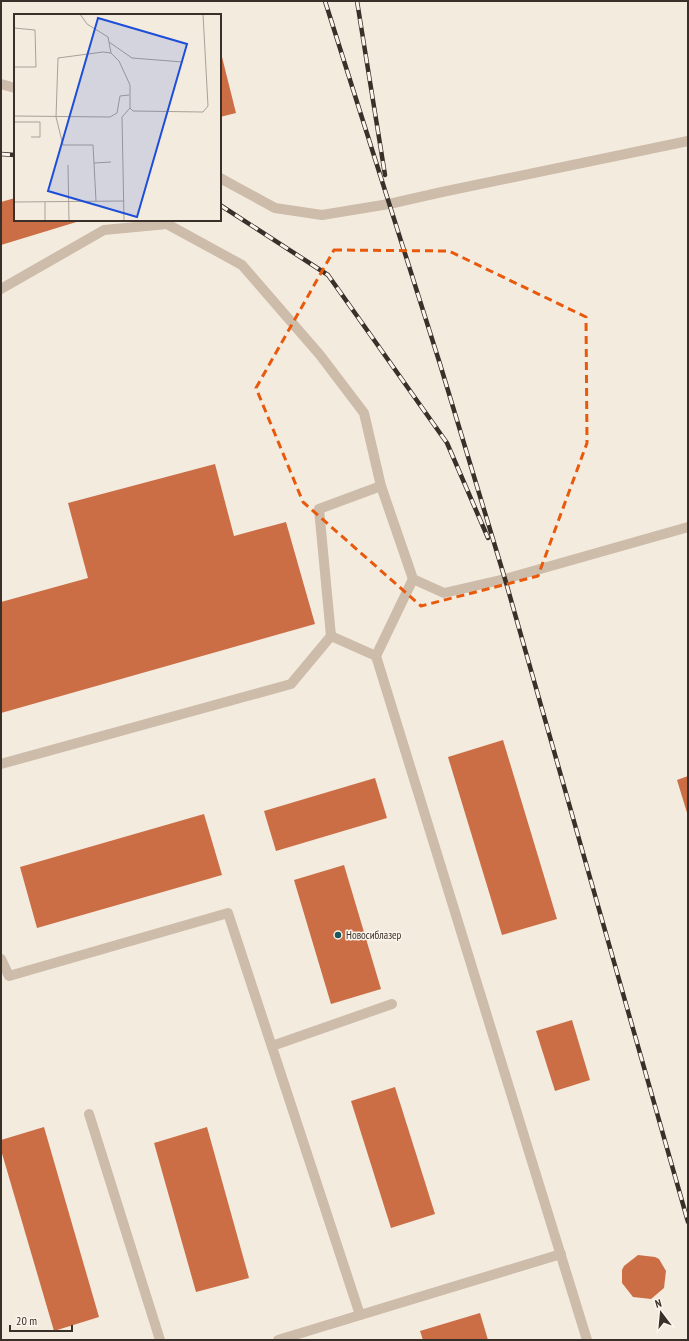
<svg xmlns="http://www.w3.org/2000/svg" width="689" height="1341" font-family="'PT Sans Narrow',sans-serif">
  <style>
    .building { fill: #cb6e46 }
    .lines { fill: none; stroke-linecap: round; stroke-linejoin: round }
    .minor { stroke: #cdbcaa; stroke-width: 10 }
    .rail-casing { stroke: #3a302a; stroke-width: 4.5 }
    .rail { stroke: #fbf5ec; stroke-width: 3; stroke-dasharray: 9; stroke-linecap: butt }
    .marked { fill: none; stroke: #e8590c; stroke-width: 3; stroke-dasharray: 8 5; stroke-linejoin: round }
    .poi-dot { fill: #1d565e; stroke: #fbf5ec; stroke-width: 1.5 }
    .labels { text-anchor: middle; stroke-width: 3; stroke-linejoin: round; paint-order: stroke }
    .poi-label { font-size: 11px; fill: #3a302a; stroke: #fbf5ec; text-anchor: start }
    .inset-road { fill: none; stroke: #aaa097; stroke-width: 1 }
    .view { fill: #1d4ed8; fill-opacity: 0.15; stroke: #1d4ed8; stroke-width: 2 }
    .inset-edge { fill: none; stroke: #3a302a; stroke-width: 2 }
  </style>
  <rect width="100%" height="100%" fill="#f4ebdf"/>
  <!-- building -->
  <g class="building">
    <polygon points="221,53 236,113 220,117 220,54"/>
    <polygon points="15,198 15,220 83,220 1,245 1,202"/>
    <polygon points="215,464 234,536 286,522 315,624 1,713 1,602 88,578 68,503"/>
    <polygon points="503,740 557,919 502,935 448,757"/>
    <polygon points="688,776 688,816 677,780"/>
    <polygon points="375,778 387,818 276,851 264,811"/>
    <polygon points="204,814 222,875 37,928 20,867"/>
    <polygon points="344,865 381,989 331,1004 294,880"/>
    <polygon points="572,1020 590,1080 555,1091 536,1031"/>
    <polygon points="395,1087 435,1214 391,1228 351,1101"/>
    <polygon points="44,1127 99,1317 54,1331 1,1150 1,1140"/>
    <polygon points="207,1127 249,1278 196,1292 154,1143"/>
    <polygon points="638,1255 655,1257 659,1259 666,1271 664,1288 651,1299 633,1297 622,1283 622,1270 624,1266"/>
    <polygon points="480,1313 488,1340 423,1340 420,1331"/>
  </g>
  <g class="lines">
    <!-- minor -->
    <g class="minor">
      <polyline points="1,84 15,88"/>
      <polyline points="220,178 275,208 322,215 389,204 442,192 688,141"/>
      <polyline points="164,220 167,224 242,265 320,355 364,413 381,486 413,579 444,593 505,579 688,527"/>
      <polyline points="1,289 104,230 167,224"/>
      <polyline points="413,579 376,656 587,1340"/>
      <polyline points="331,636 376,656"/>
      <polyline points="1,764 291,684 331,636 319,509 381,486"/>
      <polyline points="1,959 9,976 228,913 360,1315"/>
      <polyline points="272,1046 392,1004"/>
      <polyline points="89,1114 160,1340"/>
      <polyline points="278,1340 561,1254"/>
    </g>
    <!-- rail casing -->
    <g class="rail-casing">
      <g id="rail">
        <polyline points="325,1 440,364 505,579 688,1222"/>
        <polyline points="357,1 385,175"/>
        <polyline points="1,154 15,155"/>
        <polyline points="220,205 328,275 447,443 488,538"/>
      </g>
    </g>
    <!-- rail -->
    <use href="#rail" class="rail"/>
  </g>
  <!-- marked area -->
  <path class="marked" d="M 334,250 L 449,251 L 586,317 L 587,443 L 538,576 L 421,606 L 303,502 L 256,388 Z"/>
  <!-- markers -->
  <circle class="poi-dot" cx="338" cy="935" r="4"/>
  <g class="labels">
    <!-- poi labels -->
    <g class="poi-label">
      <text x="346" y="939">Новосиблазер</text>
    </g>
  </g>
  <!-- overview -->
  <g transform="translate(14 14)">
    <rect width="207" height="207" fill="#f4ebdf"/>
    <path class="inset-road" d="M 66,0 L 73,10 L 94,23 L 97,39 L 105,47 L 116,71 L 116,94 L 119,97 L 189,98 L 194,92 L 189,0M 0,14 L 21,16 L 22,53 L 0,53M 95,28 L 118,44 L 169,48M 0,102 L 96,103 L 103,99 L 106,82 L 115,81M 0,108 L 26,108 L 26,123 L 17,123M 80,149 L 97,148M 54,151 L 55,207M 82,187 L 79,131 L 49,131 L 42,103 L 44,44 L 89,38 L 97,39M 0,188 L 110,187M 31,188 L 31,207M 110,207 L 108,103 L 116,94"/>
    <path class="view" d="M 84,4 L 173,30 L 123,203 L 34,177 Z"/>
    <rect width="207" height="207" class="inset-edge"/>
  </g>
  <!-- border -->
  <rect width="689" height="1341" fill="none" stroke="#3a302a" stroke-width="4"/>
  <!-- north arrow -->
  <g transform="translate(661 1313) rotate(344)" stroke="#fbf5ec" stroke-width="3" paint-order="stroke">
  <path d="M0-3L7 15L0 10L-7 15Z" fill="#3a302a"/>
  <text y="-6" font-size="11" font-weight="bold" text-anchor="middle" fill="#3a302a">N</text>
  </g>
  <!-- scale -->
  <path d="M10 1325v6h62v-6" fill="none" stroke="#3a302a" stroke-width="2"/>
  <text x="16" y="1325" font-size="12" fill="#3a302a" stroke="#fbf5ec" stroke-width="3" paint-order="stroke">20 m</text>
</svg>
